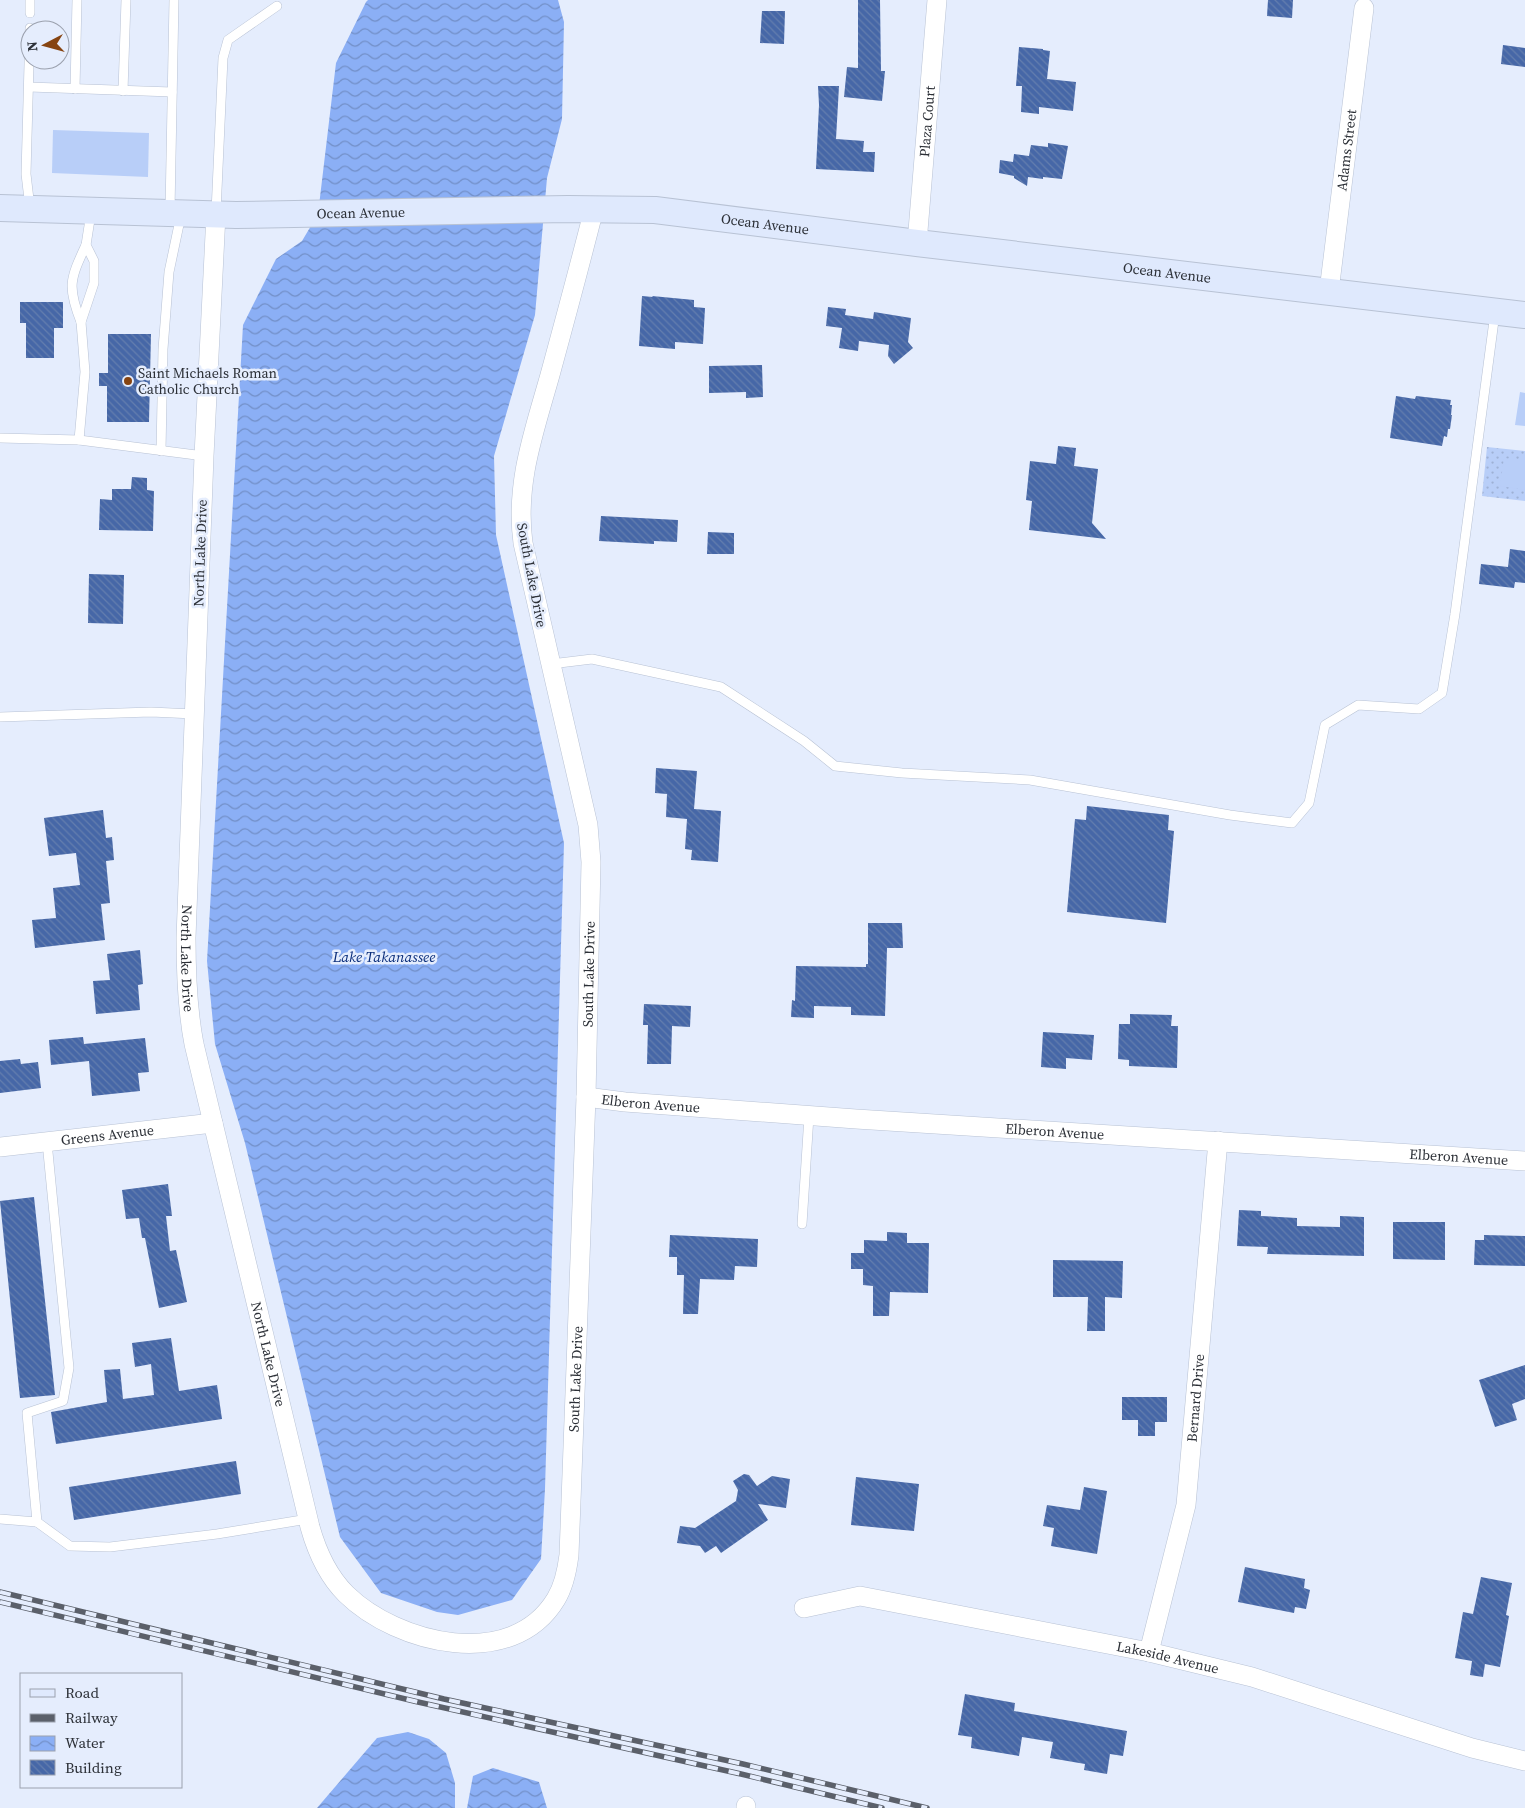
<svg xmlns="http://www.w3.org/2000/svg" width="1525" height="1808" font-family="'Source Serif 4',serif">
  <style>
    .park { fill: url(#park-dots) }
    .pitch { fill: #b8cef8 }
    .water { fill: url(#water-waves) }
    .building { fill: url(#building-back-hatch) }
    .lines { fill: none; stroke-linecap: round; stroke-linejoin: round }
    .lane-casing { stroke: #b8c2d4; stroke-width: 10 }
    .street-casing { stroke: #b8c2d4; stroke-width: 20 }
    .secondary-casing { stroke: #b8c2d4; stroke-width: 28 }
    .lane { stroke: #fff; stroke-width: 9 }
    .street { stroke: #fff; stroke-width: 19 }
    .secondary { stroke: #dfe9fd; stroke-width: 26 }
    .rail-casing { stroke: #5b606a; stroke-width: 5.5 }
    .rail { stroke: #e5edfd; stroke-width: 4; stroke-dasharray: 11; stroke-linecap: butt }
    .poi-dot { fill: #864411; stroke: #e5edfd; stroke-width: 2 }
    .labels { text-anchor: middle; stroke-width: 5; stroke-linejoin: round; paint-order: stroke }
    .street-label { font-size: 14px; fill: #2c3037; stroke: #e5edfd }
    .poi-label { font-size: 14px; fill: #2c3037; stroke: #e5edfd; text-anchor: start }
    .water-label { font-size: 15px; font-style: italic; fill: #082c7a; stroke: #e5edfd }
  </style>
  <defs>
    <pattern id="park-dots" width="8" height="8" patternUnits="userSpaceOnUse" patternTransform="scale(1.25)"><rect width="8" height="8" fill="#b8cef8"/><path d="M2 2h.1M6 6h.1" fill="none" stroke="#9eb1d5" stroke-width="1.8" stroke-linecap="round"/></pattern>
    <pattern id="water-waves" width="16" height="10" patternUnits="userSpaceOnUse" patternTransform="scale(1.25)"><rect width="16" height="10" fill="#8baff5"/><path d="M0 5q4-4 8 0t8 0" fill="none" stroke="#728fc7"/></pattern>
    <pattern id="building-back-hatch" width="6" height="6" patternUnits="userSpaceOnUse" patternTransform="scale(1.25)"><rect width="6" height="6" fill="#4667a7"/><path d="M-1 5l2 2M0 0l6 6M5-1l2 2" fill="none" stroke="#647eae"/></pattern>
  </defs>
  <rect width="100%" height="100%" fill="#e5edfd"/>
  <!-- park -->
  <polygon class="park" points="1487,447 1525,451 1525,501 1482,496"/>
  <!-- pitch -->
  <g class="pitch">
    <polygon points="53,130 149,133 148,177 52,173"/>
    <polygon points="1520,392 1525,393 1525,426 1515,425"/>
    <polygon points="1504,458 1525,461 1525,490 1500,486"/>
  </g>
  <!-- water -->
  <g class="water">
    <polygon points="368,0 558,0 564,22 562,119 547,178 535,315 494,456 496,535 564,843 545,1489 541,1559 512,1600 458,1615 437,1612 381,1593 340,1537 245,1143 215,1044 207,961 243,325 276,259 302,241 318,214 336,63 366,2"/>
    <polygon points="408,1732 429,1739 446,1753 455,1783 455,1808 317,1808 377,1738"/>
    <polygon points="493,1768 539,1782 547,1808 467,1808 473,1776"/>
  </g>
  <!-- building -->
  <g class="building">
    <polygon points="858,0 880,0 881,71 885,71 882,101 844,97 847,67 858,68"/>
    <polygon points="1268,0 1293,0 1292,18 1267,16"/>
    <polygon points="762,11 785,11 784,44 760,43"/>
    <polygon points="1503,45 1525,48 1525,67 1501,64"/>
    <polygon points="1019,47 1043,49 1043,50 1050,51 1047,79 1076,82 1073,111 1039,107 1039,114 1021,112 1022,86 1016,86"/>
    <polygon points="818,86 839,86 836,139 864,141 863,152 875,152 874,172 816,169 819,105"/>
    <polygon points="1048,143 1068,146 1062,179 1043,177 1043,179 1028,177 1027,186 1014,178 1014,176 999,173 1000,160 1013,162 1014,154 1029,156 1031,145 1048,147"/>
    <polygon points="642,296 653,297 652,296 694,300 694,307 705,308 703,344 675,342 675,349 639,346"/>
    <polygon points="20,302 63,302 63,328 54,328 54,358 26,358 26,323 20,323"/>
    <polygon points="828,307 846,309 845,315 873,319 874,312 911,318 908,342 913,348 894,364 888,356 889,345 859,341 858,351 839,348 842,328 826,326"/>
    <polygon points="108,334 151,334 149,422 107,422 107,386 99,386 99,373 108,373"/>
    <polygon points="762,365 763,397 746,398 746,392 709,393 709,366"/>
    <polygon points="1396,396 1415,399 1416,396 1451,400 1450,405 1452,405 1451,415 1452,415 1450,429 1448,429 1447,437 1444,436 1442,446 1390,438"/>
    <polygon points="1058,446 1076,448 1074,466 1098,469 1092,523 1106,539 1029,530 1032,501 1026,500 1030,461 1056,464"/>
    <polygon points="132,477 147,478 147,490 154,491 153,531 99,530 100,499 112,500 112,489 131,489"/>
    <polygon points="601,516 678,520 677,542 654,541 654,544 599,541"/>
    <polygon points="708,532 734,533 734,554 707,554"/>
    <polygon points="1510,549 1525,551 1525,583 1515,582 1514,588 1479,584 1481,564 1508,567"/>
    <polygon points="89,574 124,575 123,624 88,623"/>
    <polygon points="656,768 697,771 694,809 721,811 718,862 691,860 692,850 685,849 687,819 666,817 667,794 655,793"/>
    <polygon points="1087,806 1169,815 1168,830 1174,831 1166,923 1067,912 1075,819 1086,820"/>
    <polygon points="103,810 106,838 112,837 114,860 106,861 110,903 101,904 105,940 35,948 32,920 56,918 53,888 80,885 76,853 49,856 44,818"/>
    <polygon points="868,923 902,923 903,948 887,948 885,1016 851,1015 851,1007 814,1006 814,1018 791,1017 792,1000 795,1001 796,966 866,967 866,964 868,964"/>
    <polygon points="140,950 143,984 138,985 140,1010 96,1014 93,981 110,980 107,954"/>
    <polygon points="644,1004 691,1006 690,1027 672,1026 671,1064 647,1064 648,1025 643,1025"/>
    <polygon points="1130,1014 1172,1015 1171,1026 1178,1026 1177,1068 1129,1066 1129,1060 1118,1059 1119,1024 1130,1024"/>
    <polygon points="1043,1032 1094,1035 1092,1060 1066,1058 1066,1069 1041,1067"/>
    <polygon points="83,1037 84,1044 145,1038 149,1072 138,1073 140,1091 92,1096 89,1061 51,1065 49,1040"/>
    <polygon points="20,1059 21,1064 38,1062 41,1088 0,1093 0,1061"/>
    <polygon points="168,1184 172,1216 166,1216 170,1251 176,1250 187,1302 159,1308 145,1238 142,1238 139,1218 126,1219 122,1190"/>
    <polygon points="34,1197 55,1395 20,1398 0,1201"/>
    <polygon points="1239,1210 1261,1211 1261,1216 1297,1218 1297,1226 1340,1227 1340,1216 1364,1217 1364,1256 1267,1254 1268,1247 1237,1246"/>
    <polygon points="1393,1222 1445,1222 1445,1260 1393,1259"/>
    <polygon points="887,1232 907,1233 907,1243 929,1243 928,1293 890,1292 889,1316 873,1316 873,1286 863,1285 863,1269 851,1269 851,1253 864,1253 864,1240 887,1241"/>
    <polygon points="670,1235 758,1239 757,1267 735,1266 734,1280 700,1279 698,1314 683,1314 684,1275 677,1275 677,1257 669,1257"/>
    <polygon points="1484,1235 1525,1236 1525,1266 1474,1265 1475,1240 1484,1240"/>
    <polygon points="1053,1260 1123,1261 1122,1298 1105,1297 1105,1331 1087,1331 1088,1297 1053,1297"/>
    <polygon points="171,1338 179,1391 217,1385 222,1419 56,1444 51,1412 107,1402 104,1370 120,1369 123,1399 154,1395 151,1364 135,1367 132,1343"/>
    <polygon points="1525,1365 1525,1399 1512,1404 1517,1420 1495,1427 1479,1380"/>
    <polygon points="1122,1397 1167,1397 1167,1422 1155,1422 1155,1436 1138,1436 1138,1420 1122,1420"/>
    <polygon points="236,1461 241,1494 74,1520 69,1487"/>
    <polygon points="744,1474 749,1475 757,1486 772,1476 790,1479 786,1508 758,1504 768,1520 721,1553 716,1546 705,1553 700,1546 677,1543 680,1526 695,1528 736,1501 738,1490 733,1481"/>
    <polygon points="856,1477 919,1484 914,1531 851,1525"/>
    <polygon points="1084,1487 1107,1491 1097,1554 1051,1546 1054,1528 1043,1526 1047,1505 1080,1510"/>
    <polygon points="1245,1567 1305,1579 1304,1588 1310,1590 1306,1609 1295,1607 1294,1613 1238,1602"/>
    <polygon points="1481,1577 1512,1583 1506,1615 1509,1616 1500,1667 1485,1664 1483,1677 1470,1675 1472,1661 1455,1658 1463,1612 1473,1614"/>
    <polygon points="965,1694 1015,1703 1014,1711 1127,1731 1123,1756 1110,1754 1107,1774 1084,1770 1085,1764 1050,1758 1053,1742 1022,1737 1019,1756 971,1748 972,1737 958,1735"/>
  </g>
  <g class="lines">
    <!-- lane casing -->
    <g class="lane-casing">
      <g id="lane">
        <polyline points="30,13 30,0"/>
        <polyline points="29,87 172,92"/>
        <polyline points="75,89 77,0"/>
        <polyline points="123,91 126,0"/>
        <polyline points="30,208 26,174 30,28"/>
        <polyline points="170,210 174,0"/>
        <polyline points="216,212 223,58 228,40 277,6"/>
        <path d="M 81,322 C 67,287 70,279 86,245"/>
        <polyline points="0,438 79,440 204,456"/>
        <polyline points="79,440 85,372 81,322 94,283 94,261 86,245 91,213"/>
        <polyline points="161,451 163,349 169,272 181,215"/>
        <polyline points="551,664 592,659 721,687 804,741 835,766 902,773 1030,780 1230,815 1292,823 1309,803 1325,725 1358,705 1419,709 1442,693 1455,614 1495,313"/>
        <polyline points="0,717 151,712 194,714"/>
        <polyline points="47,1142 69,1368 63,1401 27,1413 37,1522 70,1546 110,1547 217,1534 308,1519"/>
        <polyline points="802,1224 809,1116"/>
        <polyline points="0,1519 37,1522"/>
      </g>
    </g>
    <!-- street casing -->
    <g class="street-casing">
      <g id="street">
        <path id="s1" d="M 216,214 L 204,456 L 186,938 C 186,974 187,1008 194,1044 L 310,1527 C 317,1552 328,1576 346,1594 C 397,1644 512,1672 556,1599 C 564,1586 567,1571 569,1555 L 586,1097 L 591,862 L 588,825 L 523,543 C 515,483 534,432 550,375 C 565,320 580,264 594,209"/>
        <path id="s2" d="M 917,243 L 937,0"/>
        <path id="s3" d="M 1329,291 L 1364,8"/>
        <path id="s4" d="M 586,1097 L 625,1102 L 856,1119 L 1525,1161"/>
        <path id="s5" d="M 0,1147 L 213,1123"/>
        <path id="s6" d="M 804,1608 L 860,1596 L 1149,1652 L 1252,1677 L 1472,1748 L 1525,1761"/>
        <path id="s7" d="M 1149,1652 L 1186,1505 L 1218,1141"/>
        <polyline points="746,1806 746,1808"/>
      </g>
    </g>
    <!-- secondary casing -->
    <g class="secondary-casing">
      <g id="secondary">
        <path id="s8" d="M 0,208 L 236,215 L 568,209 L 655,210 L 917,243 L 1525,315"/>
      </g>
    </g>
    <!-- lane -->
    <use href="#lane" class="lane"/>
    <!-- street -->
    <use href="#street" class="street"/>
    <!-- secondary -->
    <use href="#secondary" class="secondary"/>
    <!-- rail casing -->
    <g class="rail-casing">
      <g id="rail">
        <polyline points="0,1592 444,1699 743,1764 927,1808"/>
        <polyline points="0,1602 418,1702 741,1774 882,1808"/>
      </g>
    </g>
    <!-- rail -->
    <use href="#rail" class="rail"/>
  </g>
  <!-- markers -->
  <circle class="poi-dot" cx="128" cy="381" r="5"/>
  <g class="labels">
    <!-- street labels -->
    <g class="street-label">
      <text dy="5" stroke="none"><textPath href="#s2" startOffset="122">Plaza Court</textPath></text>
      <text dy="5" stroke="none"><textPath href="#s3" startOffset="142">Adams Street</textPath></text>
      <text dy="5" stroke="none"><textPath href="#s8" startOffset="361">Ocean Avenue</textPath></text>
      <text dy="5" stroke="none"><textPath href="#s8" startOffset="766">Ocean Avenue</textPath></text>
      <text dy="5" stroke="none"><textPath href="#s8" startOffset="1171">Ocean Avenue</textPath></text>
      <text transform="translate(200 553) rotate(-88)" y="5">North Lake Drive</text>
      <text transform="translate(532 575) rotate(79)" y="5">South Lake Drive</text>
      <text dy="5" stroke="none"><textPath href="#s1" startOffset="745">North Lake Drive</textPath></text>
      <text dy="5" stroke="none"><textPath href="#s1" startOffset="2270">South Lake Drive</textPath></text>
      <text dy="5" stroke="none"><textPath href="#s4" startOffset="65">Elberon Avenue</textPath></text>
      <text dy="5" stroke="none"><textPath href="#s4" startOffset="470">Elberon Avenue</textPath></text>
      <text dy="5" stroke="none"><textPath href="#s5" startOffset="108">Greens Avenue</textPath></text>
      <text dy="5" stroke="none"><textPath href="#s4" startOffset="875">Elberon Avenue</textPath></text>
      <text dy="5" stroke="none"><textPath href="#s1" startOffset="1150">North Lake Drive</textPath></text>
      <text dy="5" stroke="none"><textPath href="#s1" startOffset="1865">South Lake Drive</textPath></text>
      <text dy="5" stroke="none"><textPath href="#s7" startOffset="259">Bernard Drive</textPath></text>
      <text dy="5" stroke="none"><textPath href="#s6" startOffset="371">Lakeside Avenue</textPath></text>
    </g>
    <!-- poi labels -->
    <g class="poi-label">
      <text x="138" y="378">Saint Michaels Roman<tspan x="138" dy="16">Catholic Church</tspan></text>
    </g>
    <!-- water labels -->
    <g class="water-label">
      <text x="384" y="962">Lake Takanassee</text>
    </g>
  </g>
  <!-- legend -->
  <rect x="20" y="1673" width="162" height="115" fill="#e5edfd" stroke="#9ba1ae"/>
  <rect x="30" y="1689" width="25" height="8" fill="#dfe9fd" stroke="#9ba1ae"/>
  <text x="65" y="1698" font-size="15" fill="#2c3037">Road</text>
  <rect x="30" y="1714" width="25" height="8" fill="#5b606a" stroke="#9ba1ae"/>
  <text x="65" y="1723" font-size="15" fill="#2c3037">Railway</text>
  <rect x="30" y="1736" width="25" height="15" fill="url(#water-waves)" stroke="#9ba1ae"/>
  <text x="65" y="1748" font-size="15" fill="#2c3037">Water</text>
  <rect x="30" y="1760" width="25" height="15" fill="url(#building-back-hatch)" stroke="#9ba1ae"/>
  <text x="65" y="1773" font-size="15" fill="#2c3037">Building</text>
  <!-- north arrow -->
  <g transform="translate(45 45) rotate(264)"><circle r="24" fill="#e5edfd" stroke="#9ba1ae"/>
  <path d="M0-4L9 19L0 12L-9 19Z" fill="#864411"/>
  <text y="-8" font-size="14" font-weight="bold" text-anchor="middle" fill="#2c3037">N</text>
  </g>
</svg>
